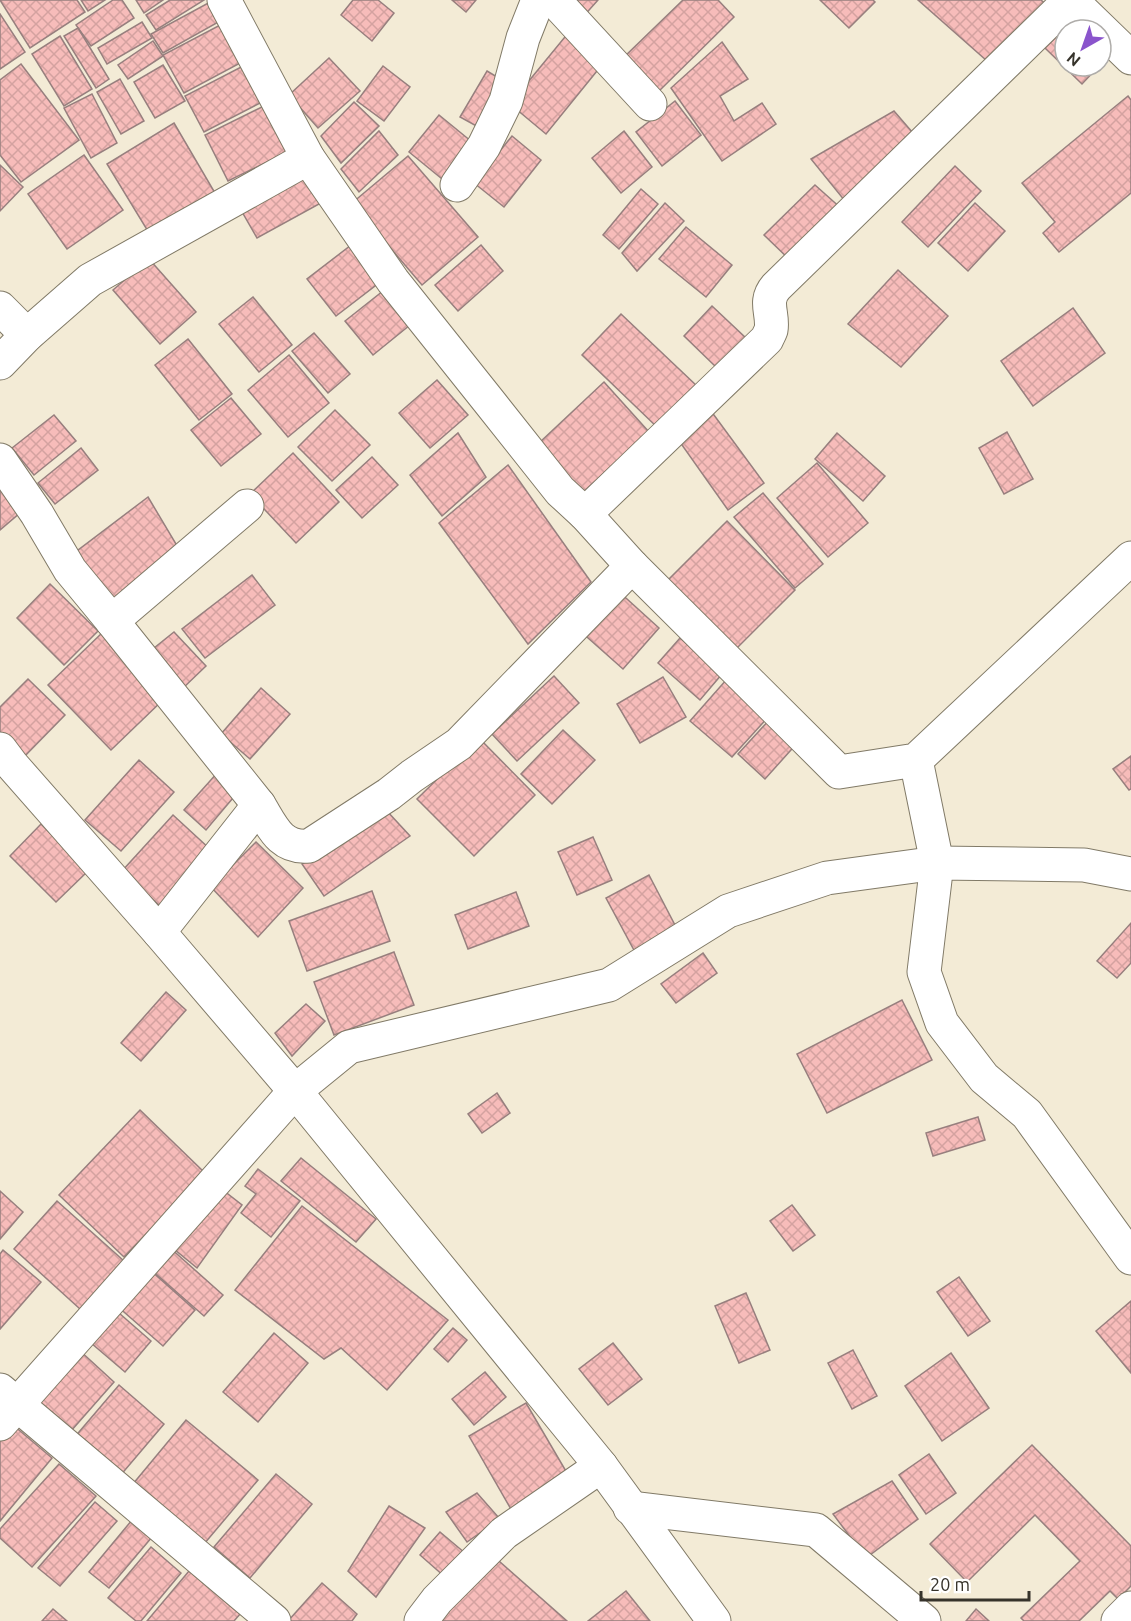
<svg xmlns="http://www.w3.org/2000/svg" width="1131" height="1621" font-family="Ubuntu,sans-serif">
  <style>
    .building { fill: url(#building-cross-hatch); stroke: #977f7e; stroke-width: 1.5 }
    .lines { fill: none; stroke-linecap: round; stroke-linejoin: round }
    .minor-casing { stroke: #817a67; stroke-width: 35 }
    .major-casing { stroke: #817a67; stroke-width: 35 }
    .minor { stroke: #fff; stroke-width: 33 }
    .major { stroke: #fff; stroke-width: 33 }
  </style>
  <defs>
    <pattern id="building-cross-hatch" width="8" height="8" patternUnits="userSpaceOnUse" patternTransform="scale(1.5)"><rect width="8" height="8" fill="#f7bcba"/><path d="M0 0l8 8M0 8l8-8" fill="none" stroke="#d4a2a0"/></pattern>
  </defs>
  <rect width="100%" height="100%" fill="#f3ebd6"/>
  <!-- building -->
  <g class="building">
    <polygon points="0,0 77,0 85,12 30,48"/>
    <polygon points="81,0 105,0 88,11"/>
    <polygon points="113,0 122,0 134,18 91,46 76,25"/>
    <polygon points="136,0 163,0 144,13"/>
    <polygon points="170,0 204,0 156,30 146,15"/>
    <polygon points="353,0 378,0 394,13 372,41 341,15"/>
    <polygon points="452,0 476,0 466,12"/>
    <polygon points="563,0 598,0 582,18"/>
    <polygon points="683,0 718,0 734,17 656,94 622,59"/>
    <polygon points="820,0 873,0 875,2 849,28"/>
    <polygon points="918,0 1041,0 1050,8 995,68"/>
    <polygon points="212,1 222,20 163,53 151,34"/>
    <polygon points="0,14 25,52 0,69"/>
    <polygon points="142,22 152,38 107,64 98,48"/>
    <polygon points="224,23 244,61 184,93 163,55"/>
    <polygon points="1069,24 1075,30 1065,30 1065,66 1099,66 1082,84 1045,48"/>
    <polygon points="78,28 109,79 96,88 64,36"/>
    <polygon points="569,32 605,61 546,134 510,104"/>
    <polygon points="60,36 92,89 64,106 32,54"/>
    <polygon points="153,41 163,56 128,79 118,65"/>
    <polygon points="722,42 748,79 720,96 734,121 762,103 776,124 722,161 671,88"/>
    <polygon points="329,58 360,91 318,128 289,95"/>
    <polygon points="21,64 79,140 21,182 0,155 0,80"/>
    <polygon points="163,65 185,101 155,118 134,82"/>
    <polygon points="245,65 264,101 204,132 185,96"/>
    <polygon points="383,66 410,87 384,121 357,101"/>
    <polygon points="487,71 507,83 480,128 460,117"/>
    <polygon points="120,79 144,121 121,134 97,92"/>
    <polygon points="92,94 117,143 91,158 64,108"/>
    <polygon points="1128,96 1131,100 1131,193 1059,252 1043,233 1055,222 1022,183"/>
    <polygon points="675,101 701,135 662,166 636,132"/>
    <polygon points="354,102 379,126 341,163 321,136"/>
    <polygon points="266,105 289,151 228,181 205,135"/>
    <polygon points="894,111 919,140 849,206 811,159"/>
    <polygon points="439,115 477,146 447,183 409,152"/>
    <polygon points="174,123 215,193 149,233 107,164"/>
    <polygon points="379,131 398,155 359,192 341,169"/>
    <polygon points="624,131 652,167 621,193 592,158"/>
    <polygon points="512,136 541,160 504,207 474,183"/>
    <polygon points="84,155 123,210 67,249 28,194"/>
    <polygon points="408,156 478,237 422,285 352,203"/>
    <polygon points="0,165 23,187 0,211"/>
    <polygon points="955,166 981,191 928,247 902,222"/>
    <polygon points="314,170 330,198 257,238 241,210"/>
    <polygon points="815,185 843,210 791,261 764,235"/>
    <polygon points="641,189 658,204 619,249 603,235"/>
    <polygon points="665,203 684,221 637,271 622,253"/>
    <polygon points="975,203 1005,231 968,271 938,243"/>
    <polygon points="686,227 732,265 706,297 659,259"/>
    <polygon points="355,242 384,279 336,316 307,279"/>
    <polygon points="481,245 503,271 458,311 435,285"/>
    <polygon points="149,259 196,312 160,344 113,290"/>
    <polygon points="898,270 948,316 901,367 848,324"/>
    <polygon points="388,287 415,321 373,355 345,321"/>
    <polygon points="253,297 292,345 259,372 219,324"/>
    <polygon points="712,306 747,339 716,367 684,336"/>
    <polygon points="1073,308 1105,353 1033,406 1001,361"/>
    <polygon points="621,314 698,387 658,428 582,355"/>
    <polygon points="314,333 350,374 328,393 292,351"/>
    <polygon points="188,339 232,394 199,420 155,365"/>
    <polygon points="289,355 329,403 288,437 248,390"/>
    <polygon points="437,380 468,415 430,448 399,413"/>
    <polygon points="604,382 649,432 582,493 539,443"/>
    <polygon points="231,398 261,434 221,466 191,430"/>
    <polygon points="335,410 370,445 332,481 298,447"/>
    <polygon points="711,411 764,483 728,510 677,438"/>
    <polygon points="54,415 76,441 34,475 12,448"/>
    <polygon points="1007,432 1033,479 1004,494 979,448"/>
    <polygon points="458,433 486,477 442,516 410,475"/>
    <polygon points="837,433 885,476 863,501 815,459"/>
    <polygon points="81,448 98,470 55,504 38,483"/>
    <polygon points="293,453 339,502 296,543 250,494"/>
    <polygon points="372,457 398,485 362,518 336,490"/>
    <polygon points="817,463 868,523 828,557 777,498"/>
    <polygon points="508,465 591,582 528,644 439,523"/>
    <polygon points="0,472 27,507 0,530"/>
    <polygon points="763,493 823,564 795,588 734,517"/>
    <polygon points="148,497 179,549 107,606 69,557"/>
    <polygon points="727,521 795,590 736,649 668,580"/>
    <polygon points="252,575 275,605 205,658 182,629"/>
    <polygon points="50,584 98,631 64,665 17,618"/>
    <polygon points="616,589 659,628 623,669 579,630"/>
    <polygon points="103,632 166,697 111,750 48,685"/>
    <polygon points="174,632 206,666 180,691 149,652"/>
    <polygon points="680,638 722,674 700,700 658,663"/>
    <polygon points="554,676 579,703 517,761 492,734"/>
    <polygon points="663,677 686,717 640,743 617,704"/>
    <polygon points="28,679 65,715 24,757 0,733 0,707"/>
    <polygon points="727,679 769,716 732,757 690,721"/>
    <polygon points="261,688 290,714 250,759 221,734"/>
    <polygon points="772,717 799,741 765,779 738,754"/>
    <polygon points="563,730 595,760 552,804 521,774"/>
    <polygon points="479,738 535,795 474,856 417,799"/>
    <polygon points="1131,756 1131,789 1129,790 1113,769"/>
    <polygon points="139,760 174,792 121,851 85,820"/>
    <polygon points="218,772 238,792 206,830 184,810"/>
    <polygon points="386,810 410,836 324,896 302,864"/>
    <polygon points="173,815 211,850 160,906 122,871"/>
    <polygon points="41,824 88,871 56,902 10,856"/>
    <polygon points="593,837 612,880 577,895 558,852"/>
    <polygon points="256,842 303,888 258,937 211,887"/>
    <polygon points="649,875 677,929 635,952 606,898"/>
    <polygon points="372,891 390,941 307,971 289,921"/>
    <polygon points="516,892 529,926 468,949 455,915"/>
    <polygon points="1131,923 1131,963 1117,978 1097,961"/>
    <polygon points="394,952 414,1005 334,1035 314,982"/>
    <polygon points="703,953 717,973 676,1003 661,984"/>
    <polygon points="166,992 186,1010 141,1061 121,1043"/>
    <polygon points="902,1000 932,1060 827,1113 797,1054"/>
    <polygon points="306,1004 325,1021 292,1056 275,1033"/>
    <polygon points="497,1093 510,1113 482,1133 468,1114"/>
    <polygon points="140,1110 205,1173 124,1257 59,1195"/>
    <polygon points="978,1117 985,1140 933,1156 926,1133"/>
    <polygon points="301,1158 376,1219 356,1242 281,1181"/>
    <polygon points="258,1169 300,1201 271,1237 241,1213 256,1194 245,1186"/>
    <polygon points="219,1187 242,1205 197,1268 174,1249"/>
    <polygon points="0,1191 23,1212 0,1239"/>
    <polygon points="57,1201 124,1261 80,1309 14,1249"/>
    <polygon points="792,1205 815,1235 793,1251 770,1221"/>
    <polygon points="302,1206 448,1320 387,1390 341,1348 324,1359 235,1290"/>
    <polygon points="168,1246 223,1295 204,1316 149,1268"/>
    <polygon points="3,1250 41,1282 0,1329 0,1254"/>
    <polygon points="149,1269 195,1310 163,1346 117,1306"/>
    <polygon points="959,1277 990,1321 968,1336 937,1292"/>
    <polygon points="746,1293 770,1350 739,1363 715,1306"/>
    <polygon points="1131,1301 1131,1373 1096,1331"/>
    <polygon points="111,1306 151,1341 125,1372 84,1337"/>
    <polygon points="453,1328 467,1340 448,1362 434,1349"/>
    <polygon points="274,1333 308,1363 258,1422 223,1392"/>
    <polygon points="613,1343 642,1379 608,1405 579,1369"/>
    <polygon points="78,1349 114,1382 64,1439 27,1407"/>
    <polygon points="853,1350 877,1396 852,1409 828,1363"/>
    <polygon points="951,1353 989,1408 942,1441 905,1386"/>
    <polygon points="485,1372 506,1397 474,1425 452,1399"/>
    <polygon points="119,1385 164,1424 114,1483 68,1445"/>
    <polygon points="526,1403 570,1478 512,1511 469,1436"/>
    <polygon points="186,1420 258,1480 199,1550 128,1490"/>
    <polygon points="13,1425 52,1458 0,1521 0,1440"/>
    <polygon points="1032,1445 1131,1546 1131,1586 1118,1599 1110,1591 1079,1621 1024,1621 1021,1618 1080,1561 1035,1515 967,1582 930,1544"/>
    <polygon points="929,1454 956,1493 926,1514 899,1475"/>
    <polygon points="59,1464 96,1496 32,1567 0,1538 0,1529"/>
    <polygon points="276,1474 312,1504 250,1578 214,1547"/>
    <polygon points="892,1481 918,1519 866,1558 833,1514"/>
    <polygon points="477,1493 500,1519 467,1542 446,1512"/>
    <polygon points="95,1502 117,1521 60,1586 38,1568"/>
    <polygon points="389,1506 425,1528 376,1597 348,1571"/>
    <polygon points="132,1520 152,1537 109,1588 89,1572"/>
    <polygon points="440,1532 465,1553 445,1577 420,1555"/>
    <polygon points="151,1547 181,1573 141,1621 136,1621 108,1598"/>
    <polygon points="491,1554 567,1621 433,1621"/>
    <polygon points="189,1571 240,1614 234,1621 147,1621"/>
    <polygon points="322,1583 357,1614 352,1621 288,1621"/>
    <polygon points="626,1591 650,1621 588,1621"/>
    <polygon points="53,1609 67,1621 42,1621"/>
    <polygon points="976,1609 989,1621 966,1621"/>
  </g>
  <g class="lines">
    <!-- minor casing -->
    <g class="minor-casing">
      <g id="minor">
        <polyline points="224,0 308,158 393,281 491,404 560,491 585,514 632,566 839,772 916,760 1131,558"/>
        <polyline points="554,0 650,104"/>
        <polyline points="1071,0 1131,58"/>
        <polyline points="457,185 484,146 506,101 523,38 538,0"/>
        <polyline points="0,308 27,335"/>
        <polyline points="0,363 27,335 90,280 308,158"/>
        <polyline points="0,460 37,514 70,570 112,621 247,506"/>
        <path d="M 585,514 L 767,339 C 768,336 770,333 771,330 C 774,314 763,302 776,287 L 1070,0"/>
        <path d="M 112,621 L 259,805 C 272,826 280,849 309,846 L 389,794 L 412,776 L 459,744 L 632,566"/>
        <polyline points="916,760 937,863 924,972 942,1023 984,1078 1027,1114 1131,1258"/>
        <polyline points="159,932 259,805"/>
        <polyline points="0,1390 274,1621"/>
        <polyline points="0,1424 295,1091 349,1047 609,985 728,911 827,878 937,863 1084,865 1131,874"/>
        <polyline points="630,1508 816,1530 924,1621"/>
        <polyline points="421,1621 437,1600 504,1533 601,1466"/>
        <polyline points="1118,1621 1131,1608"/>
      </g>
    </g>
    <!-- major casing -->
    <g class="major-casing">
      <polyline id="major" points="0,749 12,765 159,932 295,1091 601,1466 714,1621"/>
    </g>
    <!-- minor -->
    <use href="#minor" class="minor"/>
    <!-- major -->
    <use href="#major" class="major"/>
  </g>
  <!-- north arrow -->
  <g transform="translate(1083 48) rotate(220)"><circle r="28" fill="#ffffff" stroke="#afadaa" stroke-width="1.5"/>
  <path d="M0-4.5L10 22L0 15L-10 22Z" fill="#8a54cc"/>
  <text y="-9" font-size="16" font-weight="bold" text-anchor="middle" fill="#36332b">N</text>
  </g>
  <!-- scale -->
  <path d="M921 1591v9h108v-9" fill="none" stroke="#36332b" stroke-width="3"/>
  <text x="930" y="1591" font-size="18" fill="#36332b" stroke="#ffffff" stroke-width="4.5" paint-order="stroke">20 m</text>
</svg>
